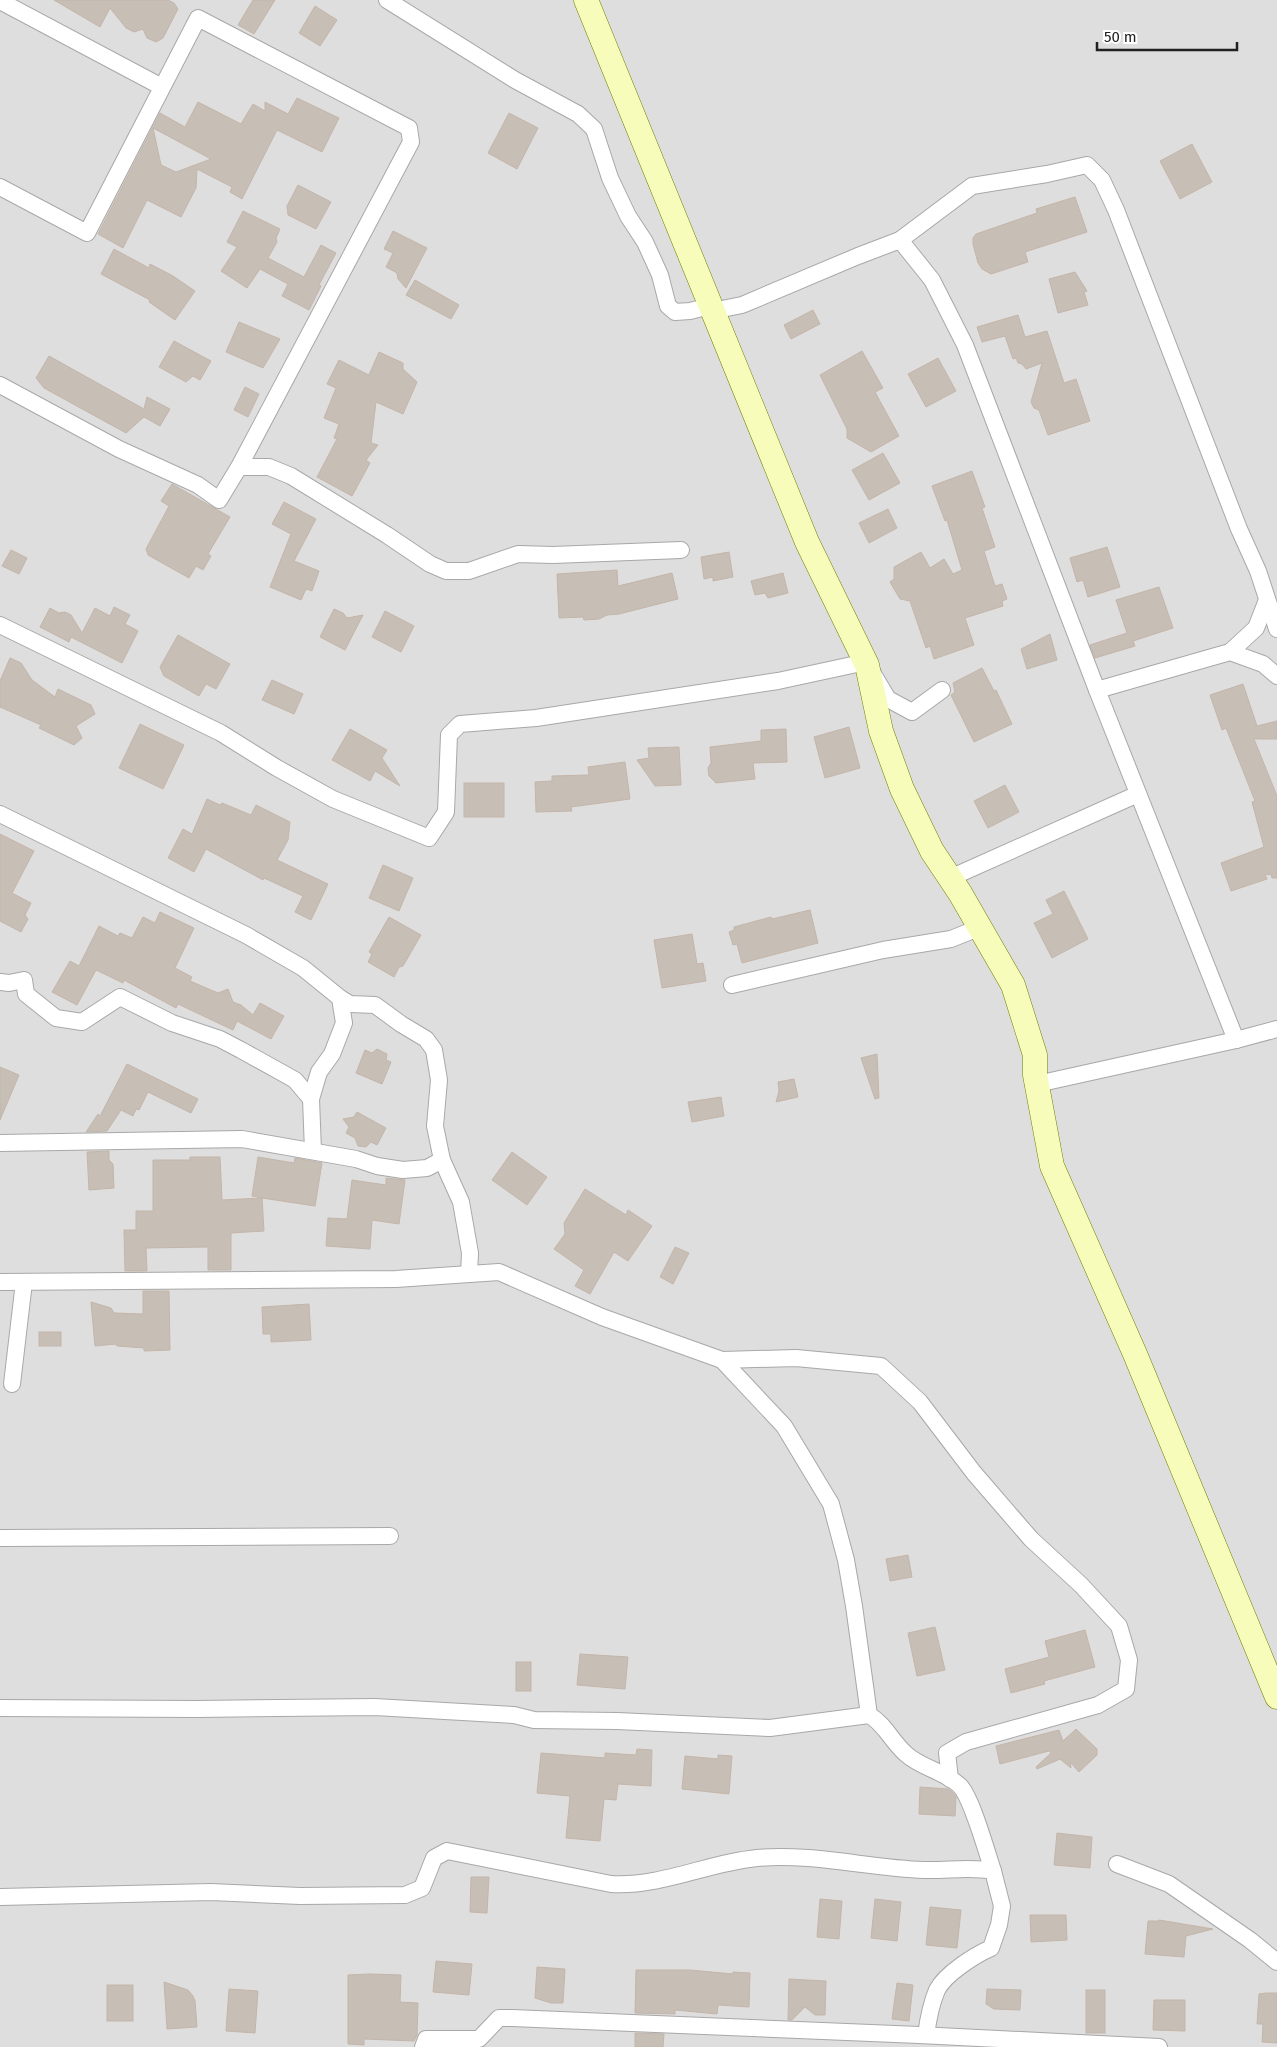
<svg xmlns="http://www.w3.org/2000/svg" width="1277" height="2047" font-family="'Fira Sans',sans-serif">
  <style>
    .residential { fill: #dfdede }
    .building { fill: #c7beb6; stroke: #c4b5a9; fill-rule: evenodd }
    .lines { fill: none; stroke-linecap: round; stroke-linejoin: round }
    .minor-casing { stroke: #a8a8a8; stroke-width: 18 }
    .secondary-casing { stroke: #6f8000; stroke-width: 25 }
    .minor { stroke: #fff; stroke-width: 16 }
    .secondary { stroke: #f7fcba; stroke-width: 24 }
  </style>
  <rect width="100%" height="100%" fill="#f2eee7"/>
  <!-- residential -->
  <rect class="residential" x="0" y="0" width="1277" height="2047"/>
  <!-- building -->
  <g class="building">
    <polygon points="54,0 168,0 174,3 178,9 163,38 156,42 147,38 143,29 134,32 126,28 110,8 100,27"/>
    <polygon points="253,0 275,0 254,34 238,25"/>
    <polygon points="315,6 337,20 320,46 299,33"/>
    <path d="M 297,98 L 339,118 L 322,152 L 277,130 L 242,199 L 230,192 L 232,187 L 197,169 L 196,188 L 181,217 L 147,200 L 123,248 L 98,234 L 160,113 L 185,127 L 198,102 L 241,124 L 253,104 L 265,111 L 265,102 L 288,114 ZM 153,128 L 211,159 L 176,172 L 161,165 Z"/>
    <polygon points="509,113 538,128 517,169 488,153"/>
    <polygon points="1192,144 1212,182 1180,199 1160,161"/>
    <polygon points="298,185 331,202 316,229 288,215 287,206"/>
    <polygon points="1075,197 1087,232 1025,252 1028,262 991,274 982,269 978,263 973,244 973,238 976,234 1037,213 1036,209"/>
    <polygon points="243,211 280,229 276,238 277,242 268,258 304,277 321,245 336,253 319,285 321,286 309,310 282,296 288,284 260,269 247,288 221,271 237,247 227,242"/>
    <polygon points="393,231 427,248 406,288 398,279 397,273 386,267 393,253 384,249"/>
    <polygon points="114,249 149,268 150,264 173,276 195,291 175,320 149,302 150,300 101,274"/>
    <polygon points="1075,272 1087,291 1084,292 1088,305 1058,313 1049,279"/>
    <polygon points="415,280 459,305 451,319 406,295"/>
    <polygon points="813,310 820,324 791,339 784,325"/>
    <polygon points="1018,315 1025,337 1047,331 1064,383 1076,379 1090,421 1048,435 1039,410 1034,408 1031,402 1042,363 1026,369 1022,364 1018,363 1016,358 1013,359 1005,336 982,342 977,327"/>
    <polygon points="239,322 280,339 263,368 226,352"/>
    <polygon points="174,341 211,361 200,380 193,376 186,382 159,367"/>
    <polygon points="862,351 883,388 875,392 899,436 871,452 847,438 847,429 820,375"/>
    <polygon points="379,352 403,363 403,369 417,382 403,414 376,402 371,443 378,445 366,460 370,463 352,496 317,477 337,439 334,438 339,424 324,418 336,388 327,384 339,360 369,375"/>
    <polygon points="49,356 144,409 147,397 170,409 160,426 144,417 126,433 44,388 36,378"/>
    <polygon points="938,358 956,391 926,407 908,374"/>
    <polygon points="245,387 259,394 248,417 234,410"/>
    <polygon points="883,453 900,483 869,500 852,470"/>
    <polygon points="972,471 985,507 982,508 995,547 984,551 995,586 1002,584 1007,599 1002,601 1003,606 965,618 974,645 934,659 930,646 926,648 910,601 900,599 890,582 894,579 894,567 921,552 930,568 944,559 953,574 962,570 947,520 945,521 932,486"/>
    <polygon points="172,484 230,517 208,554 211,556 203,570 196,566 189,578 148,555 146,549 169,506 161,501"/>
    <polygon points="284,502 316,519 294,561 319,571 312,591 306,589 301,600 270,587 291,534 272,524"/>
    <polygon points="888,509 897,528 869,543 859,523"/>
    <polygon points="1107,547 1120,587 1088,597 1083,580 1077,582 1070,558"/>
    <polygon points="11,550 27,558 19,574 2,566"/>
    <polygon points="729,552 733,577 713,581 713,577 704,579 701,557"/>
    <polygon points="617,570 618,586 672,573 678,599 619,614 607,615 599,619 584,620 583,617 559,618 557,574"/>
    <polygon points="783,573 788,593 768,598 765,593 755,595 751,581"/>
    <polygon points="1159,587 1173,628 1133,641 1135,646 1095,658 1090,645 1127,633 1116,600"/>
    <polygon points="114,607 130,615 125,624 138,631 122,663 71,637 69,642 40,627 50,608 59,613 65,612 71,615 82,633 95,608 110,616"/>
    <polygon points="334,609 343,613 347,618 363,615 345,650 320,637"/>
    <polygon points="385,611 414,626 401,652 372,637"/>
    <polygon points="1050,634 1057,660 1027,669 1021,649"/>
    <polygon points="178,635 230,664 216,689 206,684 199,696 164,676 160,667"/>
    <polygon points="10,658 21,663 32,680 55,697 58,689 91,705 95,714 76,726 82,738 74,745 39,728 41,725 0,707 0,681"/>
    <polygon points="982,668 994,691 996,690 1012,724 974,742 951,695 955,692 953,683"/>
    <polygon points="272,680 303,694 294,714 262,700"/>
    <polygon points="1243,684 1257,726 1277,721 1277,739 1254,739 1277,796 1277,878 1272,878 1271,874 1265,875 1267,879 1231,891 1221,863 1264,847 1252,802 1255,801 1226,728 1222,730 1210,695"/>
    <polygon points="140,724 184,745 163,789 119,768"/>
    <polygon points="849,727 860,768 825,778 814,737"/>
    <polygon points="350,729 387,750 382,758 400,786 375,771 370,781 332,760"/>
    <polygon points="786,729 787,762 753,763 755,779 716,783 709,776 708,768 711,763 710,747 761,741 761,730"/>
    <polygon points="679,747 681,785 655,786 637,760 649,758 648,748"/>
    <polygon points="625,762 630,799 571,807 572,811 536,812 535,782 552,781 552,776 589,775 588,767"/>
    <rect x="464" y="783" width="40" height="34"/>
    <polygon points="1005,785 1019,812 988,828 974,801"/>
    <polygon points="207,799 220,805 222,803 251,815 256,805 290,822 288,840 277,860 328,884 311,920 295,912 303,896 264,878 263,880 206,849 194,872 168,858 183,829 192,834"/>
    <polygon points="0,834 34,851 12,893 31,903 25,915 28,919 21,932 0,921"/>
    <polygon points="383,865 413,878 399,911 369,898"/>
    <polygon points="1064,891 1088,939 1052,958 1034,923 1053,914 1046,900"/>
    <polygon points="810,910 818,943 742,963 737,944 733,945 729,932 734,930 734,927 771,917 772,919"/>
    <polygon points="160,912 194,928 175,968 192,977 190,981 218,993 228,989 233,1002 241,1005 253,1015 260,1003 284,1016 271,1039 237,1021 233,1030 178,1004 176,1008 124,980 123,983 96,970 77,1005 52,992 70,961 79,966 99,926 118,936 120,933 132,938 143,917 155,923"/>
    <polygon points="389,917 421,935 403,966 399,967 394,977 368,962 372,954 369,952"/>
    <polygon points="692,934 697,964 703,963 706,981 662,988 654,940"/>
    <polygon points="377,1049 387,1054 386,1060 391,1062 382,1084 356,1073 365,1050 372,1053"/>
    <polygon points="877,1054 879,1098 875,1099 861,1058"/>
    <polygon points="127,1064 198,1099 191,1113 148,1092 139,1110 136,1109 133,1116 121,1110 107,1131 86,1132 98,1114 100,1116"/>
    <polygon points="0,1067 19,1075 0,1120"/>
    <polygon points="794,1079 798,1097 776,1102 779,1091 778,1082"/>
    <polygon points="721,1097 724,1116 692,1122 688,1102"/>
    <polygon points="357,1112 386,1128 377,1145 371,1142 366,1147 358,1146 355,1138 346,1133 349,1127 343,1119 354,1117"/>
    <polygon points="109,1151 109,1160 113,1164 114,1188 89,1190 87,1152"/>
    <polygon points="512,1152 547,1177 527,1205 492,1180"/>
    <polygon points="190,1157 220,1157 222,1200 262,1198 252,1196 258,1157 294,1163 295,1158 322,1163 315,1206 262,1198 264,1231 231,1233 231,1270 208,1270 208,1247 146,1248 147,1271 125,1271 124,1230 136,1230 136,1211 153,1211 153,1160 190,1160"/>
    <polygon points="386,1178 405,1180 399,1224 372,1220 370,1249 326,1246 328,1218 347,1219 352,1180 386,1185"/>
    <polygon points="585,1189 626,1215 628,1210 652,1226 628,1261 614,1252 590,1294 575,1286 584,1270 554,1249 565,1234 564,1223"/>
    <polygon points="675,1247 689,1253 673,1284 660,1277"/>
    <polygon points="143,1291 169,1291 170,1350 144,1351 144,1348 117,1346 116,1344 95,1346 91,1302 111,1308 114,1313 143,1314"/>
    <polygon points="309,1304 311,1340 271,1342 271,1334 263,1334 262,1307"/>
    <rect x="39" y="1332" width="22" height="14"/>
    <polygon points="908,1555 912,1577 890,1581 886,1559"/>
    <polygon points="935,1627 945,1670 917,1676 908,1633"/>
    <polygon points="1085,1630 1095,1667 1044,1681 1045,1684 1011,1693 1005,1669 1049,1657 1045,1641"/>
    <polygon points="580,1654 628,1657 625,1689 577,1685"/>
    <rect x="516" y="1662" width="15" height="29"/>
    <polygon points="1076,1729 1097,1749 1097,1755 1079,1772 1070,1762 1071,1768 1060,1759 1037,1769 1036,1767 1051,1753 1049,1751 1000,1764 996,1746 1059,1730 1063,1741"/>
    <polygon points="637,1749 652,1750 651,1786 618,1784 616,1800 604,1799 600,1841 566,1838 570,1796 537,1793 541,1753 605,1758 605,1753 636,1755"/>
    <polygon points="718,1755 732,1756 729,1794 682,1789 685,1756 718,1759"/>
    <polygon points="920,1787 948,1789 952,1792 956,1797 955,1816 919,1814"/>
    <polygon points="1057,1833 1092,1837 1090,1868 1054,1865"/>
    <polygon points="471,1877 489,1877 487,1913 470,1912"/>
    <polygon points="820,1899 842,1901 839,1939 817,1937"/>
    <polygon points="875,1899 901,1902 897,1941 871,1938"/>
    <polygon points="930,1907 961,1910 957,1948 926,1945"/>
    <polygon points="1030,1915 1066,1915 1067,1940 1031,1942"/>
    <polygon points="1159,1920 1213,1929 1186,1936 1184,1957 1145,1954 1148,1921 1159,1921"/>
    <polygon points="436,1961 472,1964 469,1995 433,1992"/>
    <polygon points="537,1967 565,1969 563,2003 551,2003 535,1998"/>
    <polygon points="636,1970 690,1970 733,1974 733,1972 750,1973 749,2007 718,2005 717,2014 675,2010 675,2014 635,2013"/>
    <polygon points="369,1974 401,1975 400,2002 418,2003 417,2035 414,2041 364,2039 364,2045 348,2044 348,1975"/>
    <polygon points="789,1979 826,1981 825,2015 815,2015 805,2007 792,2020 788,2020"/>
    <polygon points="164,1982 188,1990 193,1996 195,2001 197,2027 167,2029"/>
    <polygon points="897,1983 913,1985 909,2021 892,2019"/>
    <rect x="107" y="1985" width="26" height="36"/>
    <polygon points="229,1989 258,1991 255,2033 226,2031"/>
    <polygon points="987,1989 1021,1990 1020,2010 994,2009 986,2004"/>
    <rect x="1086" y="1990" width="19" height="43"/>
    <polygon points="1266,1993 1277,1993 1277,2043 1262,2042 1263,2024 1257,2024 1259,1994"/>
    <polygon points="1154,2000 1185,2000 1185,2031 1153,2030"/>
    <polygon points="635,2033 664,2034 663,2047 635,2047"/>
  </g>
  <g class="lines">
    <!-- minor casing -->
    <g class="minor-casing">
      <g id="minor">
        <polyline points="387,0 515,80 578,114 594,129 610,178 628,216 645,242 660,275 668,306 675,312 690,311 710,306"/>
        <polyline points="0,1 162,87"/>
        <polyline points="0,187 87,233 198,18 409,128 411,142 239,467 219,500 198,485 119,449 0,385"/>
        <polyline points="900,240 972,186 1047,174 1087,165 1102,180 1116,210 1239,529 1258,571 1277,629"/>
        <polyline points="712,311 742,305 858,256 900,240 932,280 965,345 1097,690 1230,652 1263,664 1277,676"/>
        <polyline points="239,467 269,467 291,476 387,535 430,564 446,571 469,571 518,554 553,555 681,550"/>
        <polyline points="0,625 221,733 277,768 333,799 429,838 446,812 449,735 460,724 536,718 778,681 866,662 888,699 912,712 942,690"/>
        <polyline points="1230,652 1256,628 1267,600"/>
        <polyline points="1097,690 1236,1040"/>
        <polyline points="0,814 246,935 303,968 340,998 344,1023 332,1054 319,1072 311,1099 295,1080 241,1050 220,1039 172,1023 120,997 82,1022 56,1018 26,994 24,980 9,983 0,982"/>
        <polyline points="950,878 1138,794"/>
        <polyline points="732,985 883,950 951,939 981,927"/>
        <polyline points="340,998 350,1004 375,1005 401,1024 426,1039 434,1050 439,1080 435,1126 442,1160 461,1202 470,1253 469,1274"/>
        <polyline points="1037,1084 1236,1040 1277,1029"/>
        <polyline points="311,1099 313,1151"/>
        <polyline points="0,1143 242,1139 356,1159 377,1166 403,1170 427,1168 442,1160"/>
        <polyline points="0,1282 396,1279 499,1272 602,1317 722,1360 796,1358 881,1366 920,1402 974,1473 1031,1539 1081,1585 1119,1626 1129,1660 1126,1689 1098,1705 966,1742 947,1753 950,1779"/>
        <polyline points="722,1360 784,1426 831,1504 846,1560 854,1606 869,1715"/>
        <polyline points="12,1384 24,1282"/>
        <polyline points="0,1538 390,1536"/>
        <path d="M 0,1708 L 196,1709 L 375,1707 L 514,1715 L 534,1720 L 617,1721 L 770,1728 L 869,1715 C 885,1724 892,1742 906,1754 C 921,1768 944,1771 959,1785 C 971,1795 987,1853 993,1871"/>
        <polyline points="1117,1864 1169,1884 1250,1940 1277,1962"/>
        <path d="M 0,1897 L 211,1892 L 300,1896 L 405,1895 L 422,1888 L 434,1858 L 447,1851 L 611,1884 C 661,1887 707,1863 757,1858 C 813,1853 868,1868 924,1870 C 947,1871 970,1866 993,1871 L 1002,1906 L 999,1925 L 991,1948 C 975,1955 945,1974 937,1990 C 931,2004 928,2020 926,2035"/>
        <polyline points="423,2047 426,2039 479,2039 499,2018 512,2018 919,2035 1159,2047"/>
      </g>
    </g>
    <!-- secondary casing -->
    <g class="secondary-casing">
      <polyline id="secondary" points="586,0 807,542 867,665 881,731 902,789 932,851 960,893 1013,985 1035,1055 1035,1075 1052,1166 1135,1354 1277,1697"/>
    </g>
    <!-- minor -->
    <use href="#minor" class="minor"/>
    <!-- secondary -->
    <use href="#secondary" class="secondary"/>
  </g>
  <!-- scale -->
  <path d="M1097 42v8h140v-8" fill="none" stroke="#212121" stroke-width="2.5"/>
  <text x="1104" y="42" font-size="15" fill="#212121" stroke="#ffffff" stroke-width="4" paint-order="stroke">50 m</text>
</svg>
